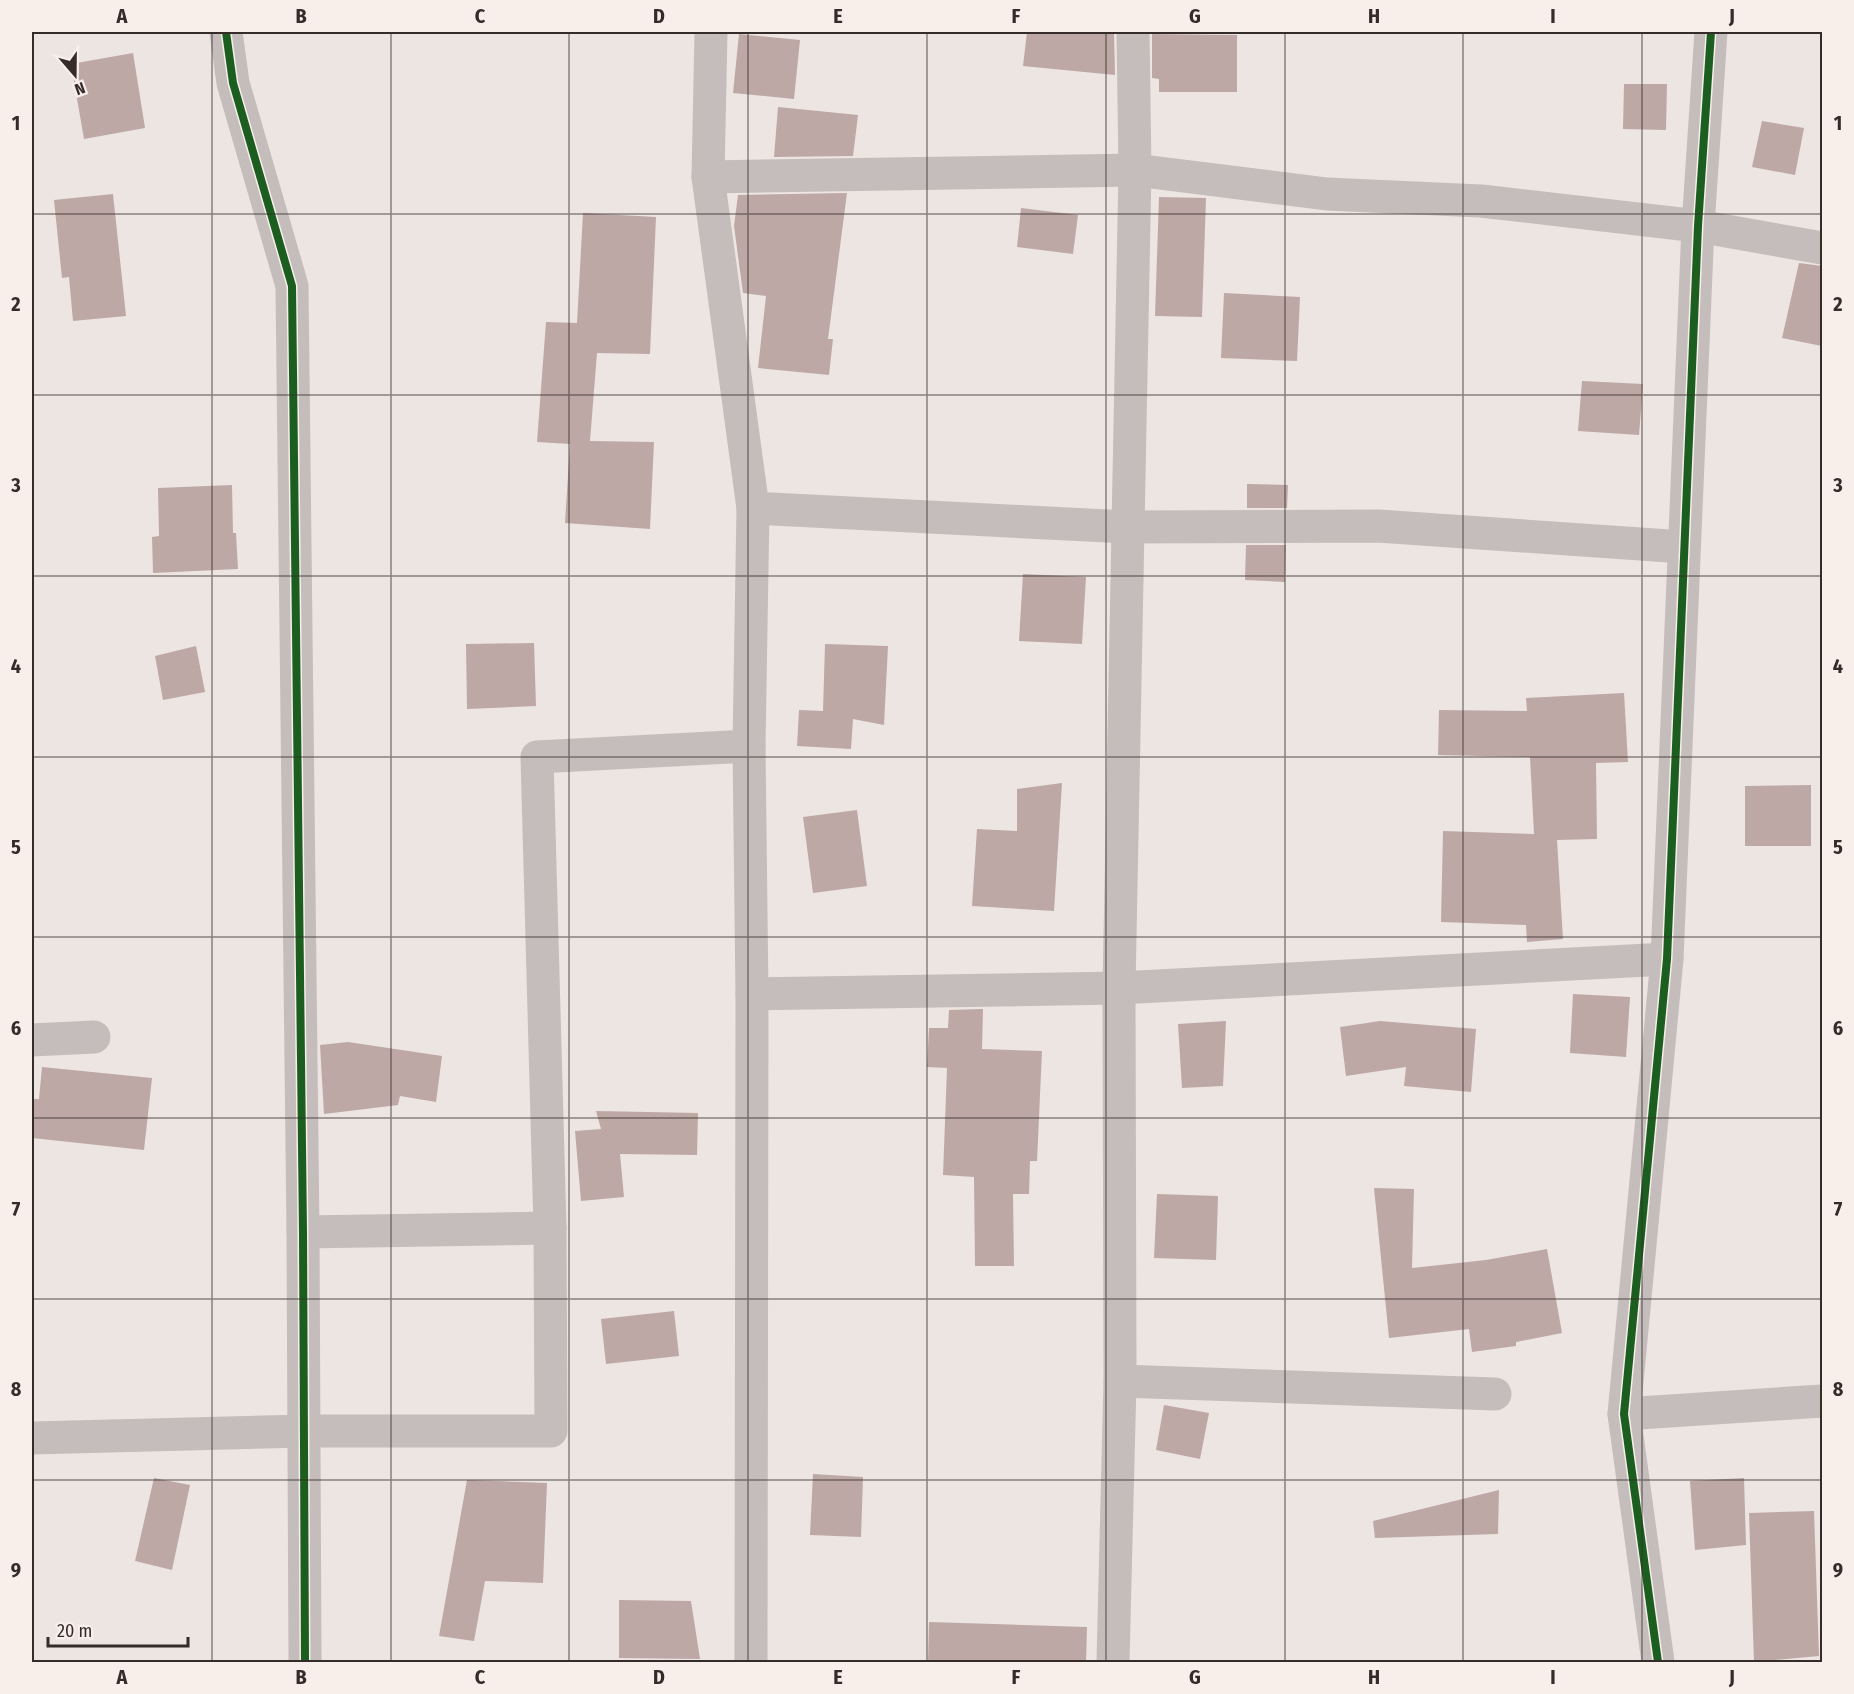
<svg xmlns="http://www.w3.org/2000/svg" width="1854" height="1694" font-family="'Fira Sans Condensed',sans-serif">
  <style>
    .building { fill: #bea8a6 }
    .lines { fill: none; stroke-linecap: round; stroke-linejoin: round }
    .minor { stroke: #c4bdbb; stroke-width: 33 }
    .cycleway-casing { stroke: #f8eeea; stroke-width: 11 }
    .cycleway { stroke: #1b5e20; stroke-width: 8 }
    .grid { fill: none; stroke: #352b29; stroke-width: 1.5; stroke-opacity: 0.55 }
    .neatline { fill: none; stroke: #352b29; stroke-width: 2 }
    .grid-label { font-size: 20px; text-anchor: middle; font-weight: bold; fill: #352b29 }
  </style>
  <rect width="100%" height="100%" fill="#ece5e2"/>
  <!-- building -->
  <g class="building">
    <polygon points="1027,32 1114,34 1115,75 1023,66"/>
    <polygon points="739,34 800,40 794,99 733,93"/>
    <polygon points="1152,34 1237,35 1237,92 1159,92 1159,79 1152,78"/>
    <polygon points="133,53 145,128 84,139 71,64"/>
    <polygon points="1624,84 1667,84 1666,130 1623,129"/>
    <polygon points="778,107 858,115 853,156 774,157"/>
    <polygon points="1762,121 1804,128 1795,175 1752,167"/>
    <polygon points="847,193 828,339 833,339 829,375 758,368 766,296 743,293 734,226 738,195"/>
    <polygon points="113,194 126,316 73,321 69,277 62,278 54,200"/>
    <polygon points="1159,197 1206,198 1202,317 1155,316"/>
    <polygon points="1021,208 1078,215 1073,254 1017,247"/>
    <polygon points="583,213 656,217 650,354 597,353 590,441 654,442 650,529 565,523 570,444 537,442 546,322 577,323"/>
    <polygon points="1799,263 1822,266 1822,346 1782,338"/>
    <polygon points="1224,293 1300,297 1297,361 1221,358"/>
    <polygon points="1582,381 1643,384 1639,435 1578,431"/>
    <polygon points="1247,484 1288,485 1287,508 1247,508"/>
    <polygon points="232,485 233,533 236,533 238,569 153,573 152,537 159,536 158,488"/>
    <polygon points="1246,545 1286,545 1285,582 1245,580"/>
    <polygon points="1023,574 1086,577 1082,644 1019,641"/>
    <polygon points="534,643 536,706 467,709 466,644"/>
    <polygon points="825,644 888,646 884,725 853,719 851,749 797,746 799,710 823,711"/>
    <polygon points="196,646 205,692 163,700 155,656"/>
    <polygon points="1624,693 1628,762 1596,763 1597,839 1557,840 1563,939 1527,942 1526,925 1441,922 1443,831 1534,834 1530,757 1438,755 1439,710 1527,711 1526,698"/>
    <polygon points="1062,783 1054,911 972,906 977,829 1017,831 1017,789"/>
    <polygon points="1811,785 1811,846 1745,846 1745,786"/>
    <polygon points="857,810 867,886 813,893 803,817"/>
    <polygon points="1573,994 1630,997 1626,1057 1570,1053"/>
    <polygon points="983,1009 982,1049 1042,1051 1037,1161 1030,1161 1029,1194 1013,1194 1014,1266 975,1266 974,1177 943,1175 947,1068 927,1067 929,1028 948,1028 949,1010"/>
    <polygon points="1226,1021 1223,1086 1182,1088 1178,1024"/>
    <polygon points="1380,1021 1476,1029 1471,1092 1404,1086 1406,1067 1346,1076 1340,1027"/>
    <polygon points="348,1042 442,1056 436,1102 400,1096 398,1105 324,1114 320,1045"/>
    <polygon points="42,1067 152,1078 144,1150 32,1138 32,1099 39,1099"/>
    <polygon points="596,1111 698,1113 697,1155 620,1154 624,1197 581,1201 575,1131 601,1129"/>
    <polygon points="1374,1188 1414,1189 1412,1268 1486,1260 1547,1249 1562,1333 1516,1342 1516,1346 1472,1352 1469,1329 1389,1338"/>
    <polygon points="1157,1194 1218,1196 1216,1260 1154,1258"/>
    <polygon points="674,1311 679,1356 606,1364 601,1319"/>
    <polygon points="1164,1405 1209,1413 1200,1459 1156,1450"/>
    <polygon points="813,1474 863,1477 861,1537 810,1535"/>
    <polygon points="154,1478 190,1485 172,1570 135,1561"/>
    <polygon points="1744,1478 1746,1545 1695,1550 1690,1481"/>
    <polygon points="467,1480 547,1483 543,1583 485,1581 474,1641 439,1636"/>
    <polygon points="1499,1490 1498,1534 1375,1538 1373,1521"/>
    <polygon points="1814,1511 1819,1656 1754,1662 1749,1513"/>
    <polygon points="619,1600 691,1601 700,1659 619,1658"/>
    <polygon points="929,1622 1087,1627 1086,1662 928,1662"/>
  </g>
  <g class="lines">
    <!-- minor -->
    <g class="minor">
      <polyline points="226,32 233,83 292,286 303,1232 305,1662"/>
      <polyline points="711,32 708,177 753,508 749,746 752,994 751,1662"/>
      <polyline points="708,177 1135,170 1327,194 1481,201 1698,226 1822,248"/>
      <polyline points="753,508 1127,527 1378,526 1684,547"/>
      <polyline points="752,994 1119,988 1667,959"/>
      <polyline points="32,1040 94,1037"/>
      <polyline points="303,1232 550,1228"/>
      <polyline points="1120,1381 1495,1394"/>
      <polyline points="1624,1414 1822,1401"/>
      <polyline points="32,1438 305,1431 551,1431 550,1228 537,757 749,746"/>
      <polyline points="1113,1662 1120,1381 1119,988 1135,170 1133,32"/>
      <polyline points="1658,1662 1624,1414 1667,959 1698,226 1711,32"/>
    </g>
    <!-- cycleway casing -->
    <g class="cycleway-casing">
      <g id="cycleway">
        <polyline points="226,32 233,83 292,286 303,1232 305,1662"/>
        <polyline points="1658,1662 1624,1414 1667,959 1698,226 1711,32"/>
      </g>
    </g>
    <!-- cycleway -->
    <use href="#cycleway" class="cycleway"/>
  </g>
  <!-- grid -->
  <path class="grid" d="M 212,32 L 212,1662M 391,32 L 391,1662M 569,32 L 569,1662M 748,32 L 748,1662M 927,32 L 927,1662M 1106,32 L 1106,1662M 1285,32 L 1285,1662M 1463,32 L 1463,1662M 1642,32 L 1642,1662M 32,214 L 1822,214M 32,395 L 1822,395M 32,576 L 1822,576M 32,757 L 1822,757M 32,937 L 1822,937M 32,1118 L 1822,1118M 32,1299 L 1822,1299M 32,1480 L 1822,1480"/>
  <!-- border -->
  <rect width="1854" height="1694" fill="none" stroke="#f8eeea" stroke-width="66"/>
  <!-- north arrow -->
  <g transform="translate(75 75) rotate(160)" stroke="#f8eeea" stroke-width="4.5" paint-order="stroke">
  <path d="M0-4.5L10 22L0 15L-10 22Z" fill="#352b29"/>
  <text y="-9" font-size="16" font-weight="bold" text-anchor="middle" fill="#352b29">N</text>
  </g>
  <!-- scale -->
  <path d="M48 1637v9h140v-9" fill="none" stroke="#352b29" stroke-width="3"/>
  <text x="57" y="1637" font-size="18" fill="#352b29" stroke="#f8eeea" stroke-width="4.5" paint-order="stroke">20 m</text>
  <rect x="33" y="33" width="1788" height="1628" class="neatline"/>
  <g class="grid-label">
    <text x="122" y="23">A</text>
    <text x="301" y="23">B</text>
    <text x="480" y="23">C</text>
    <text x="659" y="23">D</text>
    <text x="838" y="23">E</text>
    <text x="1016" y="23">F</text>
    <text x="1195" y="23">G</text>
    <text x="1374" y="23">H</text>
    <text x="1553" y="23">I</text>
    <text x="1732" y="23">J</text>
    <text x="16" y="130">1</text>
    <text x="1838" y="130">1</text>
    <text x="16" y="311">2</text>
    <text x="1838" y="311">2</text>
    <text x="16" y="492">3</text>
    <text x="1838" y="492">3</text>
    <text x="16" y="673">4</text>
    <text x="1838" y="673">4</text>
    <text x="16" y="854">5</text>
    <text x="1838" y="854">5</text>
    <text x="16" y="1035">6</text>
    <text x="1838" y="1035">6</text>
    <text x="16" y="1216">7</text>
    <text x="1838" y="1216">7</text>
    <text x="16" y="1396">8</text>
    <text x="1838" y="1396">8</text>
    <text x="16" y="1577">9</text>
    <text x="1838" y="1577">9</text>
    <text x="122" y="1684">A</text>
    <text x="301" y="1684">B</text>
    <text x="480" y="1684">C</text>
    <text x="659" y="1684">D</text>
    <text x="838" y="1684">E</text>
    <text x="1016" y="1684">F</text>
    <text x="1195" y="1684">G</text>
    <text x="1374" y="1684">H</text>
    <text x="1553" y="1684">I</text>
    <text x="1732" y="1684">J</text>
  </g>
</svg>
